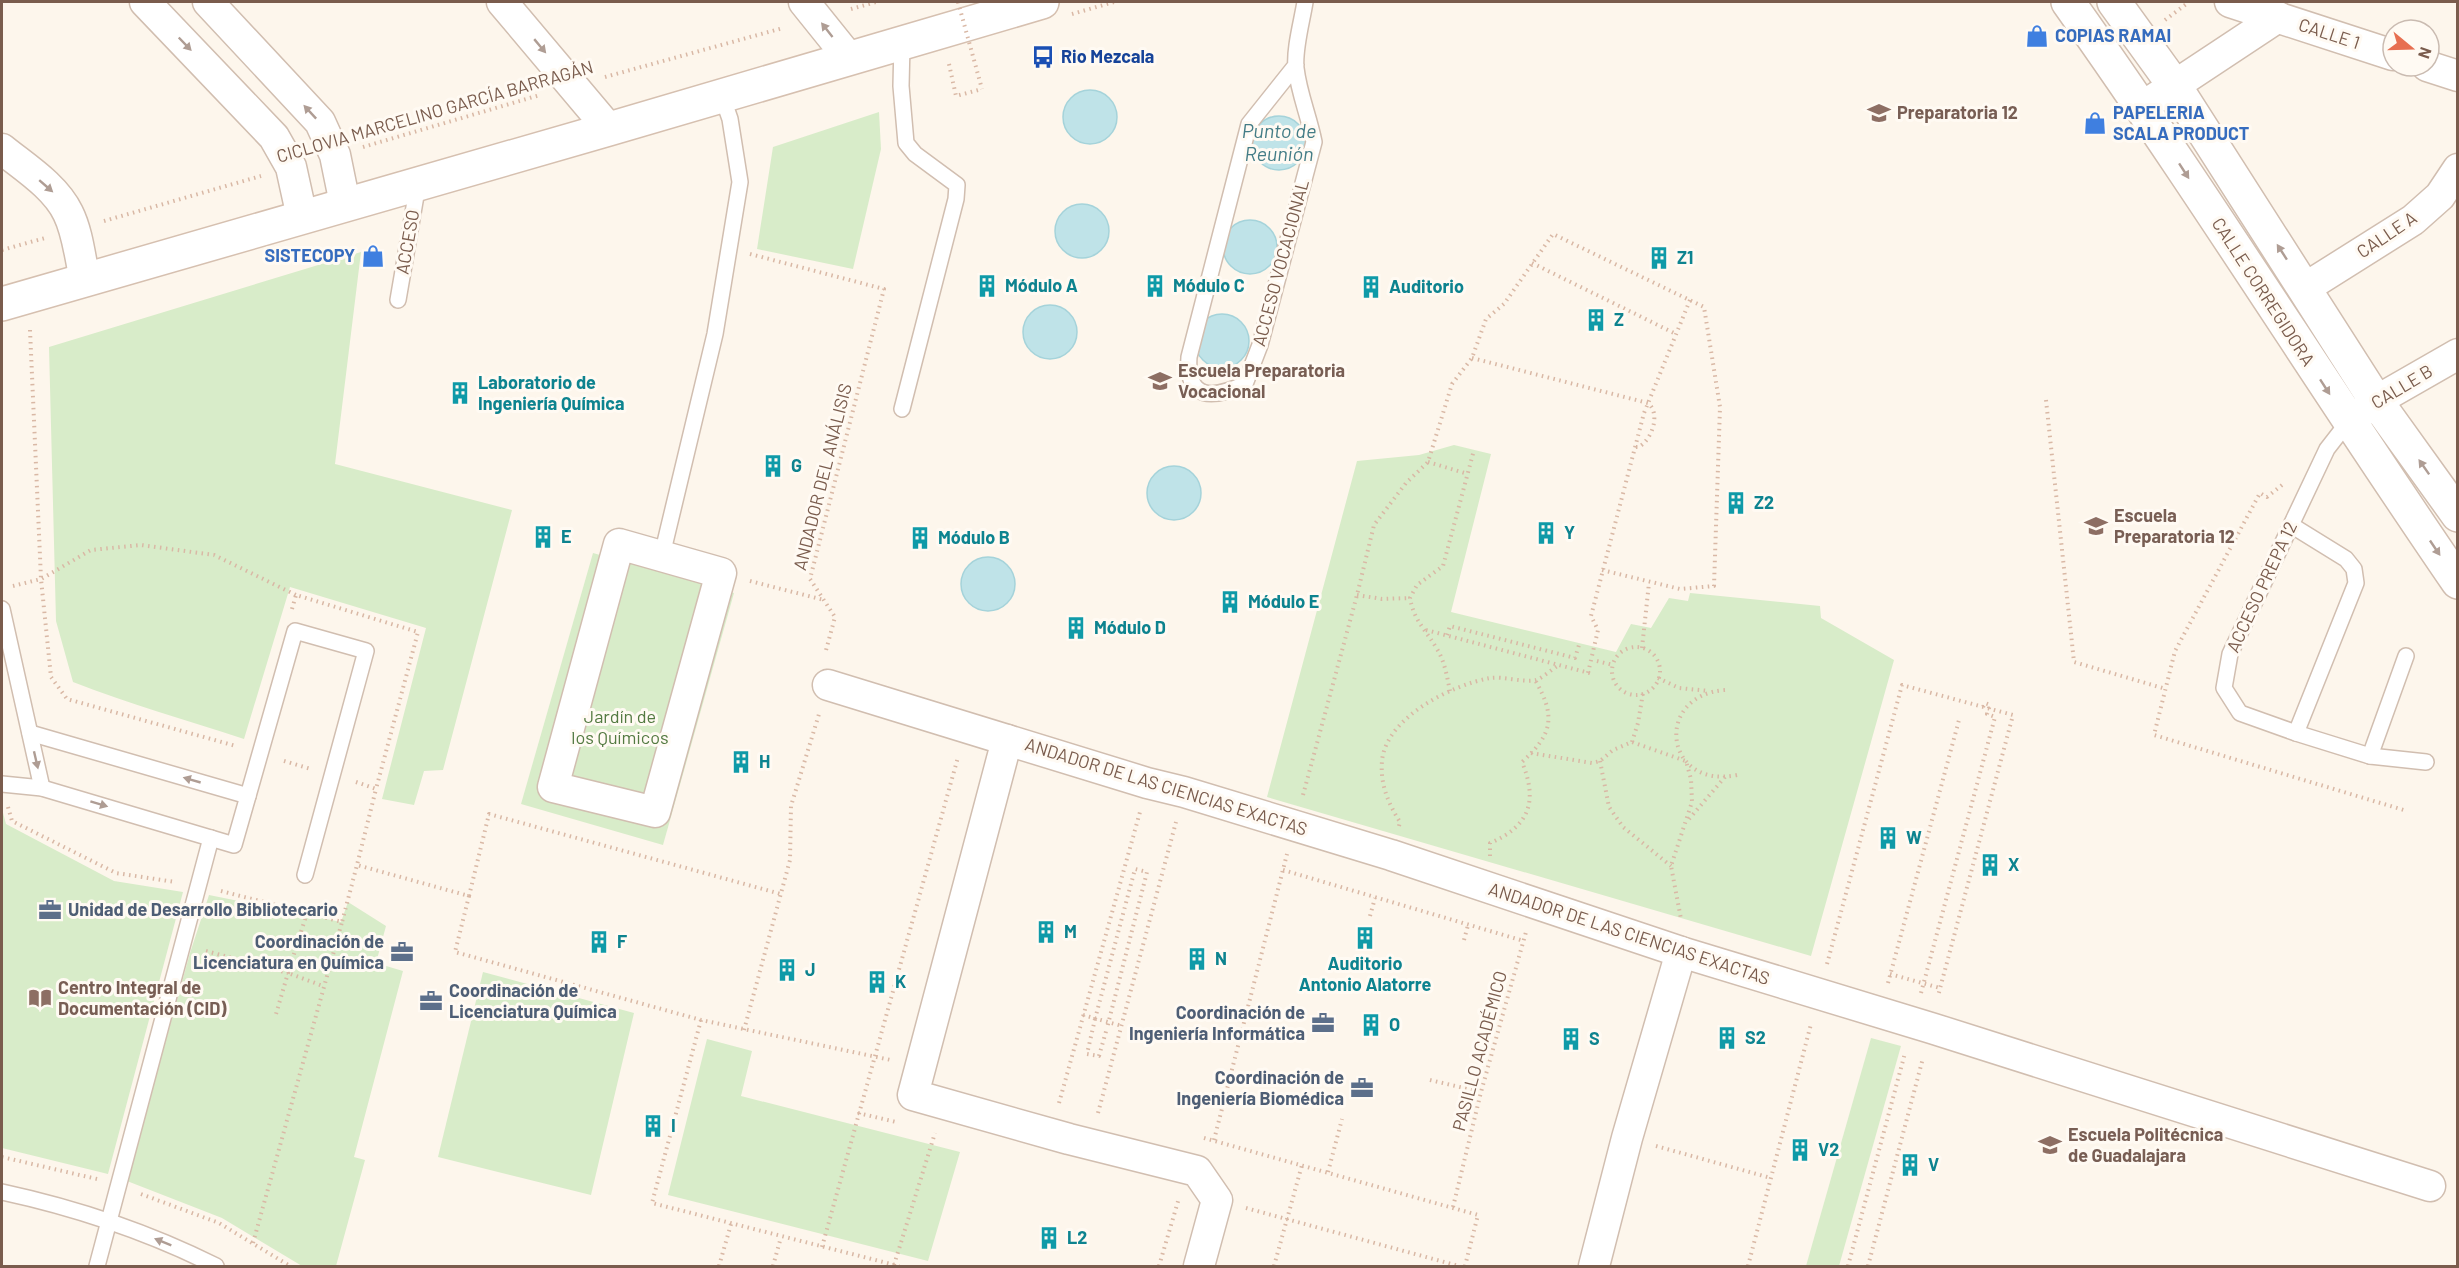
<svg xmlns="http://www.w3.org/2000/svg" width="2459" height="1268" font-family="Barlow,sans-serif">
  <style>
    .green { fill: #d8ecc9 }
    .water { fill: #bfe3e8; stroke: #a5d3da; stroke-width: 1.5 }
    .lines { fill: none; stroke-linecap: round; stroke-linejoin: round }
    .service-casing { stroke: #d1beb0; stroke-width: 18 }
    .minor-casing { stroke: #d1beb0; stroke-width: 33 }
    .tertiary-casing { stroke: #d1beb0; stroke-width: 36 }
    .secondary-casing { stroke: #d6c0b0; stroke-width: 36 }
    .path { stroke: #d9b8a5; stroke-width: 4; stroke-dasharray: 1.5 4.5; stroke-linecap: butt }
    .service { stroke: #fff; stroke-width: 15 }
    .minor { stroke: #fff; stroke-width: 30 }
    .tertiary { stroke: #fff; stroke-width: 33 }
    .secondary { stroke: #fff; stroke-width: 33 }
    .path-bridge { stroke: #d9b8a5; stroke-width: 4; stroke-dasharray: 1.5 4.5; stroke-linecap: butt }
    .oneway { fill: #af9d94 }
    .labels { text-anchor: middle; stroke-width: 6; stroke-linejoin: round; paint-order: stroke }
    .street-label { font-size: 18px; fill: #7a5c4d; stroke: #fffaf3 }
    .shop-label { font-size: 18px; font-weight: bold; fill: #366cbe; stroke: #fffaf3; text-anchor: start }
    .transit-label { font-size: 18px; font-weight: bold; fill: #164399; stroke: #fffaf3; text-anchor: start }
    .education-label { font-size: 18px; font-weight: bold; fill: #785e54; stroke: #fffaf3; text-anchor: start }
    .culture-label { font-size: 18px; font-weight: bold; fill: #0d838f; stroke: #fffaf3; text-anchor: start }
    .park-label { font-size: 18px; fill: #537a41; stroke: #fffaf3 }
    .service-label { font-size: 18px; font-weight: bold; fill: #4e5e75; stroke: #fffaf3; text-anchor: end }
    .water-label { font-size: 20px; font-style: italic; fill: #437c86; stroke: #fffaf3 }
  </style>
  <rect width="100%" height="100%" fill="#fdf6ec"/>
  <!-- green -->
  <g class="green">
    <polygon points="879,112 881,149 853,269 757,249 773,147"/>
    <path d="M 361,252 L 335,464 L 512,510 L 443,770 L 424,771 L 414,805 L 382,799 L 426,628 L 290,587 L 244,739 C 187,720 129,704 73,682 L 56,621 L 49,347 Z"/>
    <polygon points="1454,445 1491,454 1451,612 1616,652 1631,624 1651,628 1669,598 1688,601 1690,593 1820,606 1821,618 1894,660 1811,956 1267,797 1357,461 1419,455"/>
    <polygon points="593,553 734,593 663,845 521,804"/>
    <polygon points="2,809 6,824 114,881 183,892 108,1174 2,1148"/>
    <polygon points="209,895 341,922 348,902 386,926 376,963 403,971 354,1157 365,1160 336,1266 302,1266 222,1218 127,1181 190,953"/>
    <polygon points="483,972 634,1013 591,1195 438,1157"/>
    <polygon points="1871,1038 1901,1046 1839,1266 1806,1266"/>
    <polygon points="707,1039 752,1051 741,1096 960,1152 928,1261 668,1195"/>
  </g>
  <!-- water -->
  <g class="water">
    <circle cx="1090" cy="117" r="27"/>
    <circle cx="1279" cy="143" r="27"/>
    <circle cx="1082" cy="231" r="27"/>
    <circle cx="1250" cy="247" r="27"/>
    <circle cx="1050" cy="332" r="27"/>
    <circle cx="1222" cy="341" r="27"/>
    <circle cx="1174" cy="493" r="27"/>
    <circle cx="988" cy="584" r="27"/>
  </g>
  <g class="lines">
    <!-- service casing -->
    <g class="service-casing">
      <g id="service">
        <path d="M 1296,65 L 1249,124 L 1189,357 C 1186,401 1213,399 1245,384 L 1260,345 L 1314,142 C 1309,116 1299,94 1296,68 C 1294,49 1302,21 1305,2"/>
        <polyline points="398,300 418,184"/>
        <polyline points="902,409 956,199 957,185 915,154 906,143 901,86 902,43"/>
        <polyline points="2348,422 2327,449 2230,654 2224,688 2240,713 2296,733 2370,756 2426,762"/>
        <polyline points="2291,525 2346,559 2354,569 2356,583 2296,733"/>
        <polyline points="662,555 715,334 740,182 730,119 722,96"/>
        <polyline points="2,609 42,788"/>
        <polyline points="30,733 248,796"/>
        <polyline points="2370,756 2406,656"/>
        <polyline points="2,784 42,788 234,845 295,631 366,651 305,875"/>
        <path d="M 2,1192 C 76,1208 148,1232 216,1266"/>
        <polyline points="97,1266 211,838"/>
      </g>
    </g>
    <!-- minor casing -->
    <g class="minor-casing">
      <g id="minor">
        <polyline points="145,2 274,137 291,167 302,217"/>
        <polyline points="208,2 320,122 335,155 345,204"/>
        <polyline points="502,2 609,129"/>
        <polyline points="804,2 849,58"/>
        <polyline points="2230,2 2393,55"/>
        <polyline points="2427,66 2458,76"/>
        <polyline points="2142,107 2278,17"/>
        <path d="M 2,149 C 24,167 55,186 68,213 C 78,233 80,258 85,280"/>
        <polyline points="2305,288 2413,220 2440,196 2458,169"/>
        <polyline points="2358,415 2376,401 2458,354"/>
        <polygon points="619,544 721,573 655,812 553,787"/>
        <polyline points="828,685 1147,783 1184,792 1391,855 1681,952 1931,1028 2430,1186"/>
        <polyline points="1007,740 913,1095 1069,1139 1197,1171 1217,1200 1199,1266"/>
        <polyline points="1594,1266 1627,1138 1681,952"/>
      </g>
    </g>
    <!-- tertiary casing -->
    <g class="tertiary-casing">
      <g id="tertiary">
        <path d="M 2068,2 C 2203,192 2326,390 2458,582"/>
        <polyline points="2114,2 2174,85 2376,401 2458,515"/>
      </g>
    </g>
    <!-- secondary casing -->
    <g class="secondary-casing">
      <polyline id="secondary" points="2,304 609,129 1042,2"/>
    </g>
    <!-- path -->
    <g class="path">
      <polyline points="851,9 876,2"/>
      <polyline points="1072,14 1114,2"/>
      <polyline points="2165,20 2189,2"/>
      <polyline points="949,64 956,96 982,89"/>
      <polyline points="605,77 783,28"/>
      <polyline points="363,147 540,95"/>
      <polyline points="104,221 261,176"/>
      <polyline points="2,250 45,238"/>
      <polyline points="750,254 884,289 810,579 835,617 825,654"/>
      <polyline points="1532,263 1676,334"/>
      <polyline points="30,330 41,579 51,677 67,699 236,746"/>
      <path d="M 1472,358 L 1648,403 C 1661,414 1652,439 1639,447 L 1634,447"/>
      <polyline points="2046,400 2074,662 2166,689"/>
      <polyline points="1428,462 1468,474"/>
      <polyline points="2282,485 2267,497 2260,493 2175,651 2154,735 2407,811"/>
      <polyline points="750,581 824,600"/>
      <polyline points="13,586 41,579 91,550 141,545 214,555 296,595"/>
      <polyline points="1357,595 1382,599 1410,598"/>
      <polyline points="292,609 296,595 418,632 376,789"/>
      <polyline points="1426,630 1593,674"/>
      <polyline points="1447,635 1450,626 1575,658 1579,645"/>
      <circle cx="1636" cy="671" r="24"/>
      <polyline points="1642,648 1649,583"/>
      <polyline points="1597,661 1613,665"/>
      <polyline points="1588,673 1598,630 1591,616 1644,413 1690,300"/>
      <polyline points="1658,678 1679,688 1709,691"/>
      <path d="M 1725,690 C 1653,695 1664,790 1737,775"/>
      <path d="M 1450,691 C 1447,677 1445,662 1437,649 C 1426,630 1414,621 1410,598 L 1417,585 L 1443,566 L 1474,450"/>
      <polyline points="1632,742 1638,723 1643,693"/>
      <polyline points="1531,753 1592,763 1600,761 1613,750 1632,742 1686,761 1691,779 1692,802 1671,866 1681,919"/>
      <polyline points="284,761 311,769"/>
      <polyline points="1600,761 1609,807 1623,827 1671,866"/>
      <polyline points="356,782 376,789 357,865"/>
      <polyline points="1303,795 1357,595 1374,525 1406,483 1428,462 1452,384 1472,358 1486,319 1504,304 1553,234 1704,307 1720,407 1714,586 1680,589 1602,570"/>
      <polyline points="8,807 12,821 116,873 175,882"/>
      <polyline points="1689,819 1725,777"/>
      <path d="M 1399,826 L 1400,822 C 1388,803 1380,784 1382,761 C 1386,717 1452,685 1490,678 C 1503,676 1524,683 1536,680 C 1544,677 1552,669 1559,665"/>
      <path d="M 1490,856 L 1490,843 C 1530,826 1538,801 1522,762 C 1553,734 1556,716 1535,680"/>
      <polyline points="1283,870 1524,941"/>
      <polyline points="221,891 342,922 357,865 469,896 455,952 701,1020 891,1060"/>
      <polyline points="469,896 489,814 781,894"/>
      <polyline points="307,913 288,973 323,986"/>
      <polyline points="1370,916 1375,898"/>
      <polyline points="1464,940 1468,925"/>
      <polyline points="206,951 288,973 276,1014"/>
      <polyline points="1827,964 1902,685 2013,715 1938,996"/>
      <polyline points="1890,974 1940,988"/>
      <polyline points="1888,983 1959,720"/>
      <polyline points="1921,993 1995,717 1987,714 1990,705 1985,703 1983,707"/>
      <polyline points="1083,1015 1122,1026"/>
      <polyline points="1095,1019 1087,1054 1099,1056 1107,1028"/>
      <polyline points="701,1020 652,1203 899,1266"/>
      <polyline points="744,1030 790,860 791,806 819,714"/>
      <polyline points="1430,1080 1481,1092"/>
      <polyline points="1059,1103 1140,812"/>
      <polyline points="858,1113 896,1122"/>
      <polyline points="1098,1113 1176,822"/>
      <polyline points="1204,1138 1478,1215 1465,1266"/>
      <polyline points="1214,1140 1287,854"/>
      <polyline points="1656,1146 1771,1178"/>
      <polyline points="2,1157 97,1179"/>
      <polyline points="1328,1172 1342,1119"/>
      <polyline points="141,1194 219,1223 290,1266"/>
      <polyline points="1453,1207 1481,1092 1526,932"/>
      <polyline points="1246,1208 1459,1266"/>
      <polyline points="253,1243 342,922"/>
      <polyline points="822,1247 958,757"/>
      <polyline points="894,1265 935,1133"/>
      <polyline points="719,1266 731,1224"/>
      <polyline points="773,1266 781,1237"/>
      <polyline points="1159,1266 1179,1198"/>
      <polyline points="1274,1266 1302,1165"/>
      <polyline points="1748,1266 1811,1024"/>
      <polyline points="1848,1266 1905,1053"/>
      <polyline points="1868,1266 1923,1058"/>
    </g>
    <!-- service -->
    <use href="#service" class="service"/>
    <!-- minor -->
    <use href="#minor" class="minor"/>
    <!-- tertiary -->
    <use href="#tertiary" class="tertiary"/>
    <!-- secondary -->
    <use href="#secondary" class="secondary"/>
    <!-- path-bridge -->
    <g class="path-bridge">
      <polyline points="958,2 982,89"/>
      <polyline points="1095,1019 1135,869 1147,872 1107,1028"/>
    </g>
  </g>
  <!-- one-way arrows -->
  <defs><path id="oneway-solid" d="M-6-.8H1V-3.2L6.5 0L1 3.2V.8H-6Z" transform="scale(1.5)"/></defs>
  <g class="oneway">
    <use href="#oneway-solid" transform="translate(827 30) rotate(-128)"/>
    <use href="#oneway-solid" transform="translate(185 44) rotate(46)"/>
    <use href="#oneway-solid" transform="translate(540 46) rotate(50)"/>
    <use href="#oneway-solid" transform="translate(310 112) rotate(-133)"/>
    <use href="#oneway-solid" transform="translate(2184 171) rotate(57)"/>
    <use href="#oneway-solid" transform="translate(46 186) rotate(41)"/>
    <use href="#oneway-solid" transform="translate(2282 252) rotate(-123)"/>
    <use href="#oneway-solid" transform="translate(2325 387) rotate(57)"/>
    <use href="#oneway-solid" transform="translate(2424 467) rotate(-125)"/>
    <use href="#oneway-solid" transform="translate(2435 548) rotate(56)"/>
    <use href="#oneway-solid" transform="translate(36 760) rotate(77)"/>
    <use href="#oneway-solid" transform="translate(192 780) rotate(-164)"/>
    <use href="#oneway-solid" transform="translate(99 804) rotate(17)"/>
    <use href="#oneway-solid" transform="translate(163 1242) rotate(-158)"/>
  </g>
  <!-- icons -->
  <defs>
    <g id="shop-bare" transform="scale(1.8)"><path d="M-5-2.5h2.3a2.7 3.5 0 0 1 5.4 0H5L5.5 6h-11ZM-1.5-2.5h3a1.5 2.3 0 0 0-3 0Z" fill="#3f7fe0" stroke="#fffaf3" stroke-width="2.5" paint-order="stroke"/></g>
    <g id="bus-bare" transform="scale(1.8)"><path d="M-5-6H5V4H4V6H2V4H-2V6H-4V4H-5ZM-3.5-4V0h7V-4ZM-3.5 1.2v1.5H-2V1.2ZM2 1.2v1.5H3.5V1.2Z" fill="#1a4fb4" stroke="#fffaf3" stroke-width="2.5" paint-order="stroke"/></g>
    <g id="university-bare" transform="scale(1.8)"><path d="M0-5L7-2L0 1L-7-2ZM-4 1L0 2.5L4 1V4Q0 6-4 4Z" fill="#8d6e63" stroke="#fffaf3" stroke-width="2.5" paint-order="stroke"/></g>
    <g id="building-bare" transform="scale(1.8)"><path d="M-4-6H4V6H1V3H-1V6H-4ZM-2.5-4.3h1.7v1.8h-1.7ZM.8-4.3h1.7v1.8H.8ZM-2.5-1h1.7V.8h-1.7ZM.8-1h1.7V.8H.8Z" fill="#0f9aa8" stroke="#fffaf3" stroke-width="2.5" paint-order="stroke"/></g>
    <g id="office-bare" transform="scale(1.8)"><path d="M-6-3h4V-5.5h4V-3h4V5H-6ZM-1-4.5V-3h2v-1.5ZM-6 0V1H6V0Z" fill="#5c6f8a" stroke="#fffaf3" stroke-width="2.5" paint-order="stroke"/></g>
    <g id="library-bare" transform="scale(1.8)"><path d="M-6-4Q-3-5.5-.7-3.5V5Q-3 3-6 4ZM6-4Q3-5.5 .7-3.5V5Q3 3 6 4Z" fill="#8d6e63" stroke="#fffaf3" stroke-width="2.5" paint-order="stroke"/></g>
  </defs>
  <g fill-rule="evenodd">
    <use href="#shop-bare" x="2037" y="36"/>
    <use href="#bus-bare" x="1043" y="57"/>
    <use href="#university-bare" x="1879" y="113"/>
    <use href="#shop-bare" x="2095" y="123"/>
    <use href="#shop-bare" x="373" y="256"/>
    <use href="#building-bare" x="1659" y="258"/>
    <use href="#building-bare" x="987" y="286"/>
    <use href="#building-bare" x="1155" y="286"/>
    <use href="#building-bare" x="1371" y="287"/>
    <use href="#building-bare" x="1596" y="320"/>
    <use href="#university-bare" x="1160" y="381"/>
    <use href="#building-bare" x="460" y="393"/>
    <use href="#building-bare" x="773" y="466"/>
    <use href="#building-bare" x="1736" y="503"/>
    <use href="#university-bare" x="2096" y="526"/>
    <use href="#building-bare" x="1546" y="533"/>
    <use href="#building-bare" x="543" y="537"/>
    <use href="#building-bare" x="920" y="538"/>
    <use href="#building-bare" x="1230" y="602"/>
    <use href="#building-bare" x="1076" y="628"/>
    <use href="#building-bare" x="741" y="762"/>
    <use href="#building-bare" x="1888" y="838"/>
    <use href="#building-bare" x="1990" y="865"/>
    <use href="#office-bare" x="50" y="910"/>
    <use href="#building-bare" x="1046" y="932"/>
    <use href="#building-bare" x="1365" y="938"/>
    <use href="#building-bare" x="599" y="942"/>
    <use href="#office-bare" x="402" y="952"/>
    <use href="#building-bare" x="1197" y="959"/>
    <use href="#building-bare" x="787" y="970"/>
    <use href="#building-bare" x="877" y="982"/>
    <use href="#library-bare" x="40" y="998"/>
    <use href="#office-bare" x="431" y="1001"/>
    <use href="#office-bare" x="1323" y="1023"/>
    <use href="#building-bare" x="1371" y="1025"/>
    <use href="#building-bare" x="1727" y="1038"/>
    <use href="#building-bare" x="1571" y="1039"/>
    <use href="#office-bare" x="1362" y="1088"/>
    <use href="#building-bare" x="653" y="1126"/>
    <use href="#university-bare" x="2050" y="1145"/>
    <use href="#building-bare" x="1800" y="1150"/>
    <use href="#building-bare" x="1910" y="1165"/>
    <use href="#building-bare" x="1049" y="1238"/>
  </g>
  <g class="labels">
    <!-- street labels -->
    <g class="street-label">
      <text transform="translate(2329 34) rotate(18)" y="6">CALLE 1</text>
      <text transform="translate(435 112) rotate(-16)" y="6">CICLOVIA MARCELINO GARCÍA BARRAGÁN</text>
      <text transform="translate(2387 235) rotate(-34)" y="6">CALLE A</text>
      <text transform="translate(408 242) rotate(-80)" y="6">ACCESO</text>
      <text transform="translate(1281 263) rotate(-75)" y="6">ACCESO VOCACIONAL</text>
      <text transform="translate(2263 292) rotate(57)" y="6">CALLE CORREGIDORA</text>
      <text transform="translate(2402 387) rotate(-31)" y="6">CALLE B</text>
      <text transform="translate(823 477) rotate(-76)" y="6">ANDADOR DEL ANÁLISIS</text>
      <text transform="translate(2262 587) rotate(-65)" y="6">ACCESO PREPA 12</text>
      <text transform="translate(1166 787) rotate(17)" y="6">ANDADOR DE LAS CIENCIAS EXACTAS</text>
      <text transform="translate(1629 934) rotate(18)" y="6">ANDADOR DE LAS CIENCIAS EXACTAS</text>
      <text transform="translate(1480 1051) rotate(-75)" y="6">PASILLO ACADÉMICO</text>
    </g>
    <!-- shop labels -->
    <g class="shop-label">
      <text x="2055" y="42">COPIAS RAMAI</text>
      <text x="2113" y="119">PAPELERIA<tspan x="2113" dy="21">SCALA PRODUCT</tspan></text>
      <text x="355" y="262" text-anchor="end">SISTECOPY</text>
    </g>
    <!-- transit labels -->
    <g class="transit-label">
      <text x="1061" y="63">Rio Mezcala</text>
    </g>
    <!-- education labels -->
    <g class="education-label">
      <text x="1897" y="119">Preparatoria 12</text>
      <text x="1178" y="377">Escuela Preparatoria<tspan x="1178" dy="21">Vocacional</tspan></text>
      <text x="2114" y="522">Escuela<tspan x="2114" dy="21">Preparatoria 12</tspan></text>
      <text x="58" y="994">Centro Integral de<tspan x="58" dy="21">Documentación (CID)</tspan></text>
      <text x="2068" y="1141">Escuela Politécnica<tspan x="2068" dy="21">de Guadalajara</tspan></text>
    </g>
    <!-- culture labels -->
    <g class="culture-label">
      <text x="1677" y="264">Z1</text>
      <text x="1005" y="292">Módulo A</text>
      <text x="1173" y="292">Módulo C</text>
      <text x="1389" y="293">Auditorio</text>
      <text x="1614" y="326">Z</text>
      <text x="478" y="389">Laboratorio de<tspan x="478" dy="21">Ingeniería Química</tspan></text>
      <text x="791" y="472">G</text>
      <text x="1754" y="509">Z2</text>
      <text x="1564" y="539">Y</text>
      <text x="561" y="543">E</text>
      <text x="938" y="544">Módulo B</text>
      <text x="1248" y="608">Módulo E</text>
      <text x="1094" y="634">Módulo D</text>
      <text x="759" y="768">H</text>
      <text x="1906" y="844">W</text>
      <text x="2008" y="871">X</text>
      <text x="1064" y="938">M</text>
      <text x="617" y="948">F</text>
      <text x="1215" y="965">N</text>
      <text x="1365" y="970" text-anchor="middle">Auditorio<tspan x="1365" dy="21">Antonio Alatorre</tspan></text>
      <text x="805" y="976">J</text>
      <text x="895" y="988">K</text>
      <text x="1389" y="1031">O</text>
      <text x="1745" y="1044">S2</text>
      <text x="1589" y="1045">S</text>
      <text x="671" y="1132">I</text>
      <text x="1818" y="1156">V2</text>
      <text x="1928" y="1171">V</text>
      <text x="1067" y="1244">L2</text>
    </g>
    <!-- park labels -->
    <g class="park-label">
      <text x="620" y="723">Jardín de<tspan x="620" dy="21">los Químicos</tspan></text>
    </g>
    <!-- service labels -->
    <g class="service-label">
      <text x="68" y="916" text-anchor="start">Unidad de Desarrollo Bibliotecario</text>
      <text x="384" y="948">Coordinación de<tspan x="384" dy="21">Licenciatura en Química</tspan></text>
      <text x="449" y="997" text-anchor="start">Coordinación de<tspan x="449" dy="21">Licenciatura Química</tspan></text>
      <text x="1305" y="1019">Coordinación de<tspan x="1305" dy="21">Ingeniería Informática</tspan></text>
      <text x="1344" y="1084">Coordinación de<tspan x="1344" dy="21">Ingeniería Biomédica</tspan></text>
    </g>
    <!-- water labels -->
    <g class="water-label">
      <text x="1279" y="138">Punto de<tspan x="1279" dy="23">Reunión</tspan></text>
    </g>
  </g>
  <!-- border -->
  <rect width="2459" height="1268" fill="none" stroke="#7a5c4d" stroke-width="6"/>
  <!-- north arrow -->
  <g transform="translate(2411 48) rotate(109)"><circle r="28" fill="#fffaf3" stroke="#cabbb1" stroke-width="1.5"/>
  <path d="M0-4.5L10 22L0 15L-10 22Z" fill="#e76f51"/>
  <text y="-9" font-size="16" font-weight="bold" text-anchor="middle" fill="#7a5c4d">N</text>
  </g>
</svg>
